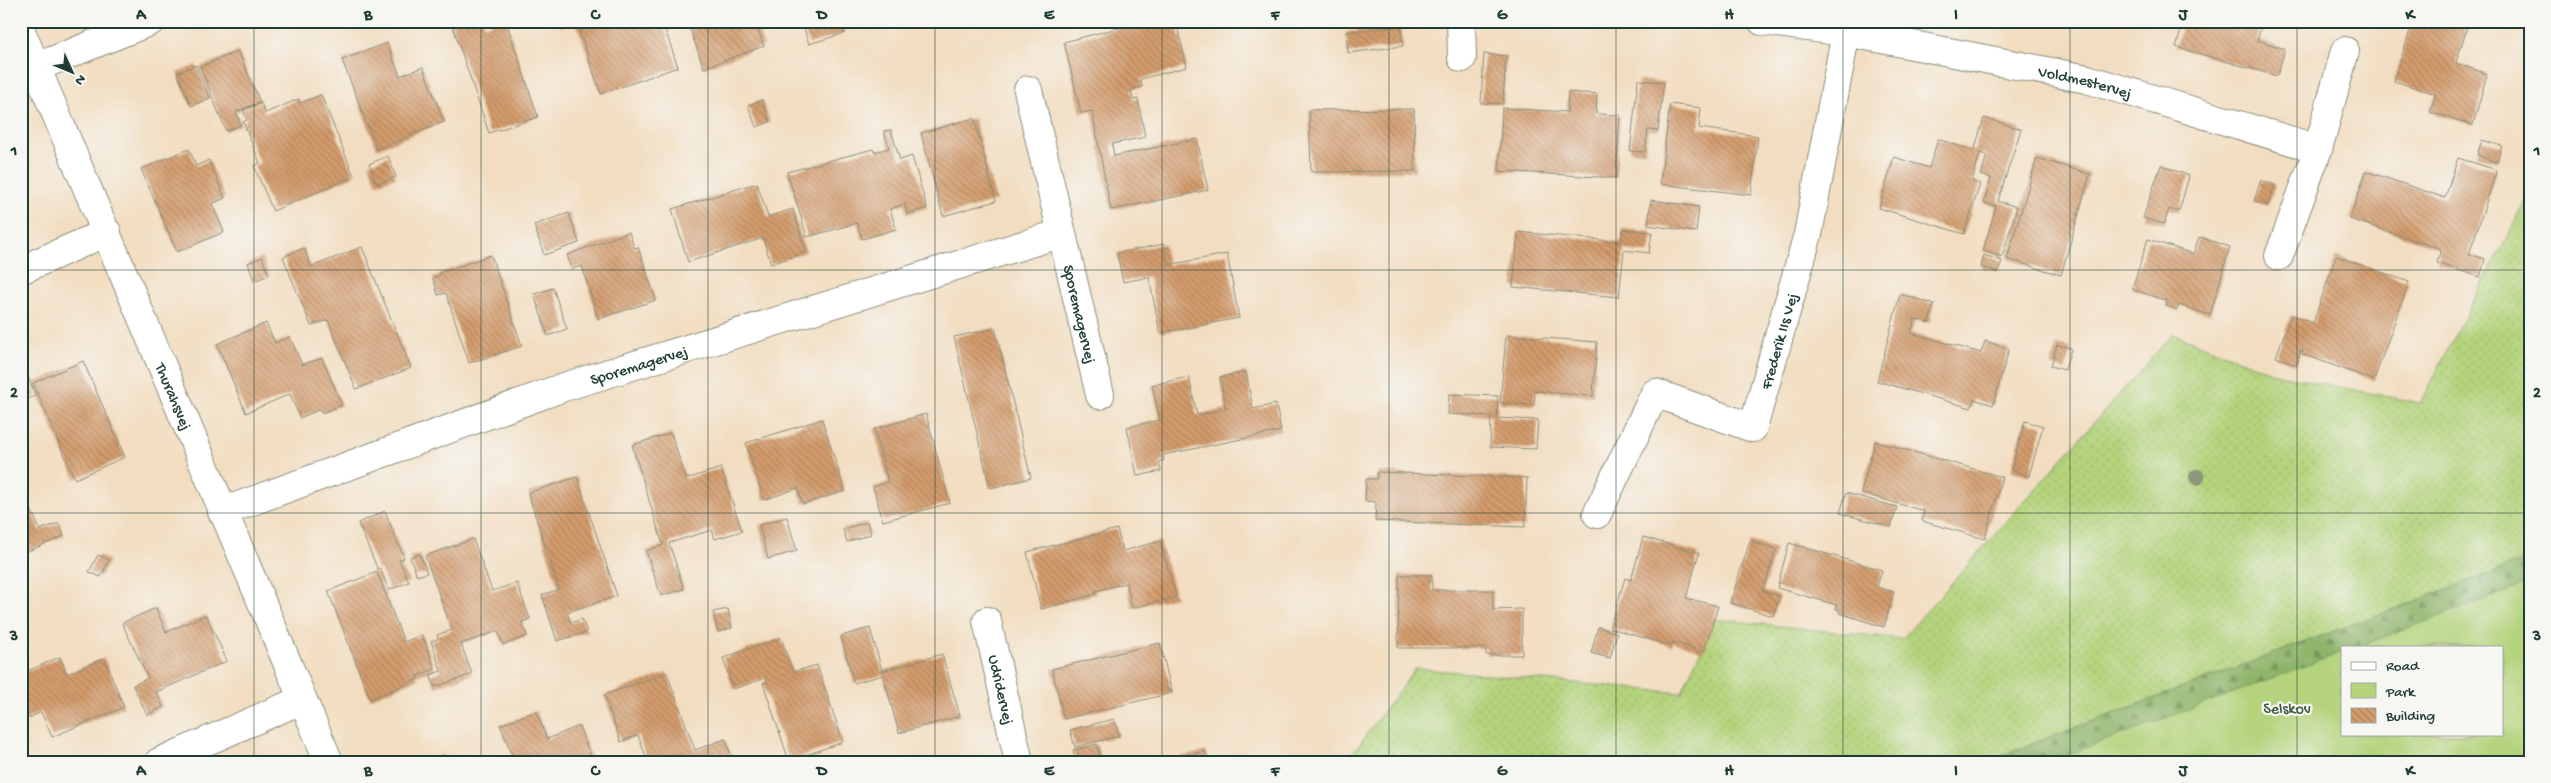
<svg xmlns="http://www.w3.org/2000/svg" width="2551" height="783" font-family="'Gochi Hand',sans-serif">
  <style>
    .grass { fill: url(#grass-dots); stroke: #6a8858 }
    .forest { fill: url(#forest-firs); stroke: #577950; fill-rule: evenodd }
    .green { fill: #b4d37b; stroke: #6a8858 }
    .building { fill: url(#building-back-hatch) }
    .lines { fill: none; stroke-linecap: round; stroke-linejoin: round }
    .street-casing { stroke: #888d7a; stroke-width: 30 }
    .street { stroke: #fff; stroke-width: 28 }
    .tree { fill: #8e967b }
    .grid { fill: none; stroke: #1f3d34; stroke-width: 1; stroke-opacity: 0.55 }
    .labels { text-anchor: middle; stroke-width: 4.5; stroke-linejoin: round; paint-order: stroke }
    .street-label { font-size: 16px; fill: #1f3d34; stroke: #f6f6f2 }
    .park-label { font-size: 16px; fill: #3d5b42; stroke: #f6f6f2 }
    .neatline { fill: none; stroke: #1f3d34; stroke-width: 2 }
    .grid-label { font-size: 16px; text-anchor: middle; font-weight: bold; fill: #1f3d34 }
  </style>
  <defs>
    <pattern id="grass-dots" width="8" height="8" patternUnits="userSpaceOnUse" patternTransform="scale(1.25)"><rect width="8" height="8" fill="#b4d37b"/><path d="M2 2h.1M6 6h.1" fill="none" stroke="#9ab66b" stroke-width="1.8" stroke-linecap="round"/></pattern>
    <pattern id="forest-firs" width="22" height="20" patternUnits="userSpaceOnUse" patternTransform="scale(1.25)"><rect width="22" height="20" fill="#8fb56b"/><path d="M5 1l3.5 6h-7zM16 11l3.5 6h-7z" fill="#749459"/></pattern>
    <pattern id="building-back-hatch" width="6" height="6" patternUnits="userSpaceOnUse" patternTransform="scale(1.25)"><rect width="6" height="6" fill="#d49c6d"/><path d="M-1 5l2 2M0 0l6 6M5-1l2 2" fill="none" stroke="#ab805a"/></pattern>
  </defs>
  <rect width="100%" height="100%" fill="#f6f6f2"/>
  <filter id="ink" filterUnits="userSpaceOnUse"><feTurbulence type="fractalNoise" baseFrequency=".02" numOctaves="2"/><feDisplacementMap in="SourceGraphic" scale="10" xChannelSelector="R" yChannelSelector="G"/><feConvolveMatrix kernelMatrix="1 2 1 2 8 2 1 2 1" color-interpolation-filters="sRGB"/></filter>
  <filter id="wash" filterUnits="userSpaceOnUse"><feTurbulence type="fractalNoise" baseFrequency=".0096" numOctaves="4" result="noise"/><feDisplacementMap in="SourceGraphic" scale="20" xChannelSelector="R" yChannelSelector="G"/><feGaussianBlur stdDeviation="1.12" result="paint"/><feColorMatrix in="noise" values="0 0 0 0 0 0 0 0 0 0 0 0 0 0 0 0 0 1.4 0 .05"/><feComposite in="paint" operator="in"/></filter>
  <g filter="url(#wash)">
    <rect width="100%" height="100%" fill="#f2ddc0"/>
    <!-- grass -->
    <polygon class="grass" points="2530,193 2530,558 1984,762 1346,762 1416,668 1681,693 1715,619 1902,639 2173,334 2279,375 2420,403"/>
    <!-- forest -->
    <path class="forest" d="M 2530,558 L 2530,762 L 1984,762 ZM 2342,647 L 2502,647 L 2502,734 L 2342,734 Z"/>
    <!-- green -->
    <polygon class="green" points="2530,583 2530,762 2048,762 2342,652 2342,734 2502,734 2502,647 2357,647"/>
    <g id="blocks">
      <!-- building -->
      <g class="building">
        <polygon points="451,21 483,21 484,26 497,21 506,21 538,117 489,133"/>
        <polygon points="558,21 662,21 678,67 601,94 576,22 560,27"/>
        <polygon points="687,21 755,21 764,46 704,68"/>
        <polygon points="802,21 841,21 845,33 809,44"/>
        <polygon points="1145,21 1176,21 1187,67 1140,79 1142,87 1131,90 1133,100 1138,99 1145,137 1112,144 1114,156 1197,139 1208,190 1111,210 1092,111 1081,113 1064,42"/>
        <polygon points="2184,21 2263,21 2257,40 2285,49 2277,76 2176,47"/>
        <polygon points="2413,21 2469,21 2456,63 2487,74 2473,125 2430,112 2436,94 2394,81"/>
        <polygon points="1401,26 1403,46 1348,53 1346,32"/>
        <polygon points="387,43 400,76 423,67 444,122 377,149 342,60"/>
        <polygon points="238,51 260,102 236,112 241,125 226,131 200,67"/>
        <polygon points="1484,54 1506,56 1503,104 1481,103"/>
        <polygon points="196,65 210,98 191,106 177,73"/>
        <polygon points="1638,80 1664,82 1658,131 1648,130 1645,152 1630,151"/>
        <polygon points="1568,92 1597,94 1596,114 1620,115 1616,178 1499,171 1502,108 1567,112"/>
        <polygon points="321,95 354,176 273,211 254,166 260,163 243,122 247,120 243,110 261,103 265,113 299,99 300,103"/>
        <polygon points="762,100 770,122 756,127 748,105"/>
        <polygon points="1670,104 1701,108 1699,128 1758,136 1751,195 1660,184"/>
        <polygon points="1414,109 1415,171 1311,172 1309,110"/>
        <polygon points="974,118 996,201 943,216 921,133"/>
        <polygon points="1984,118 2021,129 1998,201 2017,207 2002,257 1983,251 1996,206 1984,203 1991,178 1981,175 1987,155 1980,153 1972,181 1980,184 1964,234 1879,208 1894,157 1929,168 1938,139 1974,151"/>
        <polygon points="891,130 900,160 912,156 927,208 907,214 905,204 890,209 896,229 862,239 857,223 807,237 787,172 873,149 874,152 889,148 884,131"/>
        <polygon points="2482,140 2502,146 2497,162 2477,155"/>
        <polygon points="189,149 196,166 209,160 225,198 212,204 224,232 177,252 141,169"/>
        <polygon points="388,156 396,177 377,184 369,164"/>
        <polygon points="2037,158 2090,174 2061,275 2007,259"/>
        <polygon points="2458,158 2497,170 2469,254 2485,259 2480,277 2437,263 2441,249 2350,219 2366,171 2445,198"/>
        <polygon points="2161,165 2189,176 2179,212 2169,209 2164,224 2143,218"/>
        <polygon points="2261,180 2275,185 2267,206 2254,201"/>
        <polygon points="757,183 768,217 793,209 806,252 771,264 763,238 688,262 672,209"/>
        <polygon points="21,184 29,203 21,207"/>
        <polygon points="1651,200 1699,207 1696,232 1648,225"/>
        <polygon points="569,213 579,243 544,255 534,225"/>
        <polygon points="1623,229 1652,232 1649,253 1624,250 1619,297 1513,287 1518,232 1621,242"/>
        <polygon points="629,232 634,248 638,247 656,300 598,319 582,266 572,269 567,255"/>
        <polygon points="2199,237 2230,247 2210,315 2179,305 2177,310 2166,306 2167,301 2132,289 2148,239 2193,254"/>
        <polygon points="1164,244 1168,265 1227,254 1239,318 1160,333 1149,277 1123,282 1117,253"/>
        <polygon points="362,247 411,368 356,389 328,320 311,326 283,257 304,248 311,267"/>
        <polygon points="491,255 522,346 469,363 446,293 438,295 433,278 440,275 439,273"/>
        <polygon points="1984,255 2002,261 1998,272 1981,267"/>
        <polygon points="2336,256 2409,282 2374,380 2302,354 2303,351 2301,350 2296,365 2276,357 2291,315 2313,323"/>
        <polygon points="262,257 269,275 254,281 248,263"/>
        <polygon points="553,288 567,329 548,336 534,294"/>
        <polygon points="1900,294 1934,304 1929,323 1915,319 1911,333 1981,353 1985,341 2009,349 1993,405 1974,399 1971,408 1877,381"/>
        <polygon points="266,323 275,343 290,337 302,365 322,358 342,405 322,413 320,409 300,418 290,394 246,413 217,344"/>
        <polygon points="995,328 1031,478 990,488 954,337"/>
        <polygon points="1506,335 1597,342 1593,396 1535,391 1534,405 1500,403"/>
        <polygon points="2057,345 2071,348 2065,370 2051,366"/>
        <polygon points="21,360 36,396 21,401"/>
        <polygon points="83,361 125,457 75,479 33,383"/>
        <polygon points="1246,372 1253,409 1276,404 1281,431 1163,455 1164,460 1159,462 1161,471 1137,476 1127,427 1160,420 1152,385 1189,377 1197,415 1226,409 1220,377"/>
        <polygon points="1449,394 1498,396 1497,418 1538,420 1536,449 1490,447 1491,416 1448,414"/>
        <polygon points="926,414 950,503 883,521 873,487 888,482 874,429"/>
        <polygon points="822,419 845,491 803,504 798,488 764,500 746,443"/>
        <polygon points="2025,421 2043,426 2029,476 2011,470"/>
        <polygon points="671,433 686,479 721,468 742,531 715,539 712,530 669,543 684,589 661,596 646,551 663,545 632,445"/>
        <polygon points="1875,441 2002,477 1985,539 1922,521 1924,511 1861,493"/>
        <polygon points="1377,472 1527,478 1525,527 1375,521 1376,502 1365,501 1366,479 1377,479"/>
        <polygon points="577,477 617,596 567,612 571,623 582,619 587,632 557,641 542,595 559,589 528,493"/>
        <polygon points="21,486 40,530 59,523 64,536 21,554"/>
        <polygon points="1846,493 1897,507 1891,527 1840,513"/>
        <polygon points="385,511 404,558 399,560 409,582 389,590 380,568 378,570 358,523"/>
        <polygon points="787,517 797,551 768,559 759,525"/>
        <polygon points="867,522 871,534 847,542 843,529"/>
        <polygon points="1117,529 1123,551 1160,541 1176,597 1132,608 1126,583 1095,591 1096,594 1041,609 1027,552"/>
        <polygon points="1643,537 1699,553 1686,598 1718,606 1704,652 1673,642 1672,646 1610,628 1625,578 1631,580"/>
        <polygon points="473,539 492,591 517,583 530,619 522,622 527,636 503,645 498,631 461,644 472,674 435,687 430,675 441,671 431,641 438,639 437,635 452,630 425,556"/>
        <polygon points="1750,541 1776,549 1763,591 1780,596 1773,616 1730,603"/>
        <polygon points="1789,543 1882,570 1877,587 1894,592 1884,627 1839,613 1840,610 1836,609 1837,605 1777,588"/>
        <polygon points="420,554 427,573 417,576 410,557"/>
        <polygon points="98,555 109,560 101,577 89,572"/>
        <polygon points="377,572 404,642 422,635 435,669 417,676 418,679 370,699 328,591"/>
        <polygon points="1399,575 1432,575 1432,590 1493,590 1493,610 1522,609 1522,655 1486,655 1486,648 1398,648"/>
        <polygon points="156,608 166,632 206,615 227,661 156,692 163,707 147,715 133,685 148,678 122,623"/>
        <polygon points="728,609 732,628 718,632 713,612"/>
        <polygon points="1598,627 1617,633 1610,658 1591,653"/>
        <polygon points="870,628 882,671 942,654 960,716 899,733 883,675 854,683 841,636"/>
        <polygon points="781,638 793,672 817,665 843,742 789,761 763,683 767,681 766,678 733,689 723,658"/>
        <polygon points="1160,643 1172,693 1064,719 1052,669"/>
        <polygon points="60,657 67,674 104,658 124,707 52,737 41,712 21,722 21,674"/>
        <polygon points="667,673 695,750 725,739 734,762 648,762 638,735 621,742 604,695"/>
        <polygon points="536,711 547,739 579,726 593,762 515,762 500,725"/>
        <polygon points="1114,719 1119,736 1075,747 1070,730"/>
        <polygon points="1097,744 1101,762 1076,762 1073,750"/>
        <polygon points="1206,751 1208,762 1164,762 1163,761"/>
        <polygon points="443,755 446,762 426,762"/>
      </g>
    </g>
  </g>
  <g filter="url(#ink)">
    <use href="#blocks" fill-opacity="0" stroke="#888d7a" stroke-width="1"/>
    <g class="lines">
      <!-- street casing -->
      <g class="street-casing">
        <g id="street">
          <polyline points="1461,21 1462,58"/>
          <path id="s1" d="M 1762,21 L 1846,32 L 2087,79 L 2318,149"/>
          <path id="s2" d="M 21,31 L 329,762"/>
          <polyline points="37,67 151,21"/>
          <path id="s3" d="M 1028,90 L 1100,395"/>
          <polyline points="2279,256 2318,149 2345,51"/>
          <polyline points="21,270 107,232"/>
          <path id="s4" d="M 222,512 L 564,387 L 1062,233"/>
          <path id="s5" d="M 1597,514 L 1655,393 L 1753,428 L 1808,234 L 1848,21"/>
          <path id="s6" d="M 987,621 L 1019,762"/>
          <polyline points="159,762 301,700"/>
        </g>
      </g>
      <!-- street -->
      <use href="#street" class="street"/>
    </g>
    <!-- trees -->
    <circle class="tree" cx="2197" cy="477" r="8"/>
  </g>
  <!-- grid -->
  <path class="grid" d="M 254,21 L 254,762M 481,21 L 481,762M 708,21 L 708,762M 935,21 L 935,762M 1162,21 L 1162,762M 1389,21 L 1389,762M 1616,21 L 1616,762M 1843,21 L 1843,762M 2070,21 L 2070,762M 2297,21 L 2297,762M 21,270 L 2530,270M 21,513 L 2530,513"/>
  <g class="labels">
    <!-- street labels -->
    <g class="street-label">
      <text dy="6" stroke="none"><textPath href="#s1" startOffset="329">Voldmestervej</textPath></text>
      <text dy="6" stroke="none"><textPath href="#s3" startOffset="230">Sporemagervej</textPath></text>
      <text dy="6" stroke="none"><textPath href="#s5" startOffset="329">Frederik IIs Vej</textPath></text>
      <text dy="6" stroke="none"><textPath href="#s4" startOffset="442">Sporemagervej</textPath></text>
      <text dy="6" stroke="none"><textPath href="#s2" startOffset="396">Thurahsvej</textPath></text>
      <text dy="6" stroke="none"><textPath href="#s6" startOffset="70">Udridervej</textPath></text>
    </g>
    <!-- park labels -->
    <g class="park-label">
      <text x="2287" y="713">Selskov</text>
    </g>
  </g>
  <!-- margin -->
  <rect width="2551" height="783" fill="none" stroke="#f6f6f2" stroke-width="55"/>
  <!-- legend -->
  <rect x="2341" y="646" width="162" height="90" fill="#f6f6f2" stroke="#a0aca6"/>
  <rect x="2351" y="662" width="25" height="8" fill="#ffffff" stroke="#a0aca6"/>
  <text x="2386" y="670" font-size="15" fill="#1f3d34">Road</text>
  <rect x="2351" y="683" width="25" height="15" fill="#b4d37b" stroke="#a0aca6"/>
  <text x="2386" y="696" font-size="15" fill="#1f3d34">Park</text>
  <rect x="2351" y="708" width="25" height="15" fill="url(#building-back-hatch)" stroke="#a0aca6"/>
  <text x="2386" y="720" font-size="15" fill="#1f3d34">Building</text>
  <!-- north arrow -->
  <g transform="translate(72 72) rotate(134)" stroke="#f6f6f2" stroke-width="4" paint-order="stroke">
  <path d="M0-4L9 19L0 12L-9 19Z" fill="#1f3d34"/>
  <text y="-8" font-size="14" font-weight="bold" text-anchor="middle" fill="#1f3d34">N</text>
  </g>
  <rect x="28" y="28" width="2496" height="728" class="neatline"/>
  <g class="grid-label">
    <text x="141" y="19">A</text>
    <text x="368" y="19">B</text>
    <text x="595" y="19">C</text>
    <text x="822" y="19">D</text>
    <text x="1049" y="19">E</text>
    <text x="1275" y="19">F</text>
    <text x="1502" y="19">G</text>
    <text x="1729" y="19">H</text>
    <text x="1956" y="19">I</text>
    <text x="2183" y="19">J</text>
    <text x="2410" y="19">K</text>
    <text x="14" y="155">1</text>
    <text x="2537" y="155">1</text>
    <text x="14" y="397">2</text>
    <text x="2537" y="397">2</text>
    <text x="14" y="640">3</text>
    <text x="2537" y="640">3</text>
    <text x="141" y="775">A</text>
    <text x="368" y="775">B</text>
    <text x="595" y="775">C</text>
    <text x="822" y="775">D</text>
    <text x="1049" y="775">E</text>
    <text x="1275" y="775">F</text>
    <text x="1502" y="775">G</text>
    <text x="1729" y="775">H</text>
    <text x="1956" y="775">I</text>
    <text x="2183" y="775">J</text>
    <text x="2410" y="775">K</text>
  </g>
</svg>
